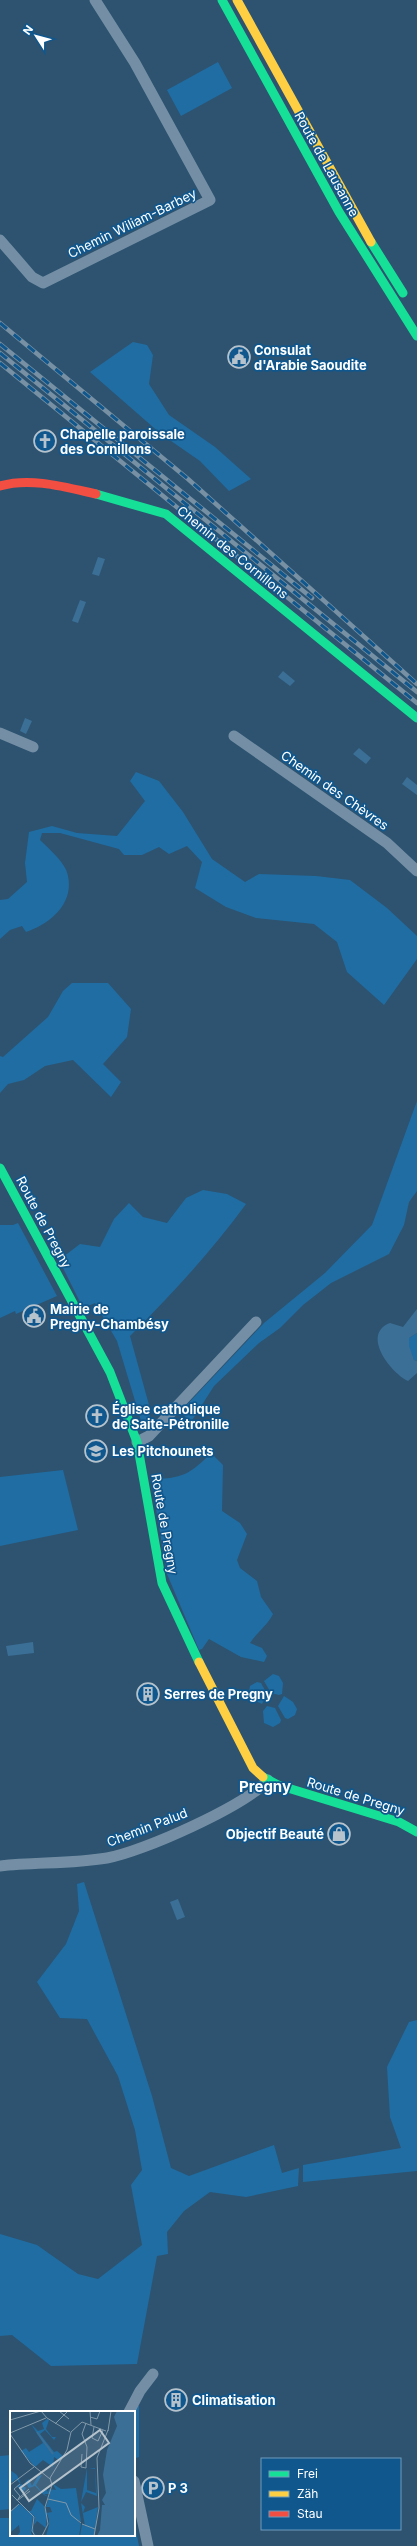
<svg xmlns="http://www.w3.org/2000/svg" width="417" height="2546" font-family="Inter,sans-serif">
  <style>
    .green { fill: #206da3 }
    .water { fill: #3c6f96 }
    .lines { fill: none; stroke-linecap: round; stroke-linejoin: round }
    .street { stroke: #748fa5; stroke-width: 11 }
    .fast { stroke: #16e098; stroke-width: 9 }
    .slow { stroke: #ffcf43; stroke-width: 9 }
    .jam { stroke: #f24e42; stroke-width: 9 }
    .rail-casing { stroke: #7790a3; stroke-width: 4.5 }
    .rail { stroke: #10578d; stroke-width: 3; stroke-dasharray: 9; stroke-linecap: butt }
    .labels { text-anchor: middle; stroke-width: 3.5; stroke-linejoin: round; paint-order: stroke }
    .street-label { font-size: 13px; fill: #fff; stroke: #10578d }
    .poi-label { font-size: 13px; font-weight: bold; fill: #fff; stroke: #10578d; text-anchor: start }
    .quarter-label { font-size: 15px; font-weight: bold; fill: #fff; stroke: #10578d }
    .inset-river { fill: none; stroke: #3c6f96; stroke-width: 2 }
    .inset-road { fill: none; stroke: #8198a9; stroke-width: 1 }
    .view { fill: #b6c3cd; fill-opacity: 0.15; stroke: #b6c3cd; stroke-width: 2 }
    .inset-edge { fill: none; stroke: #fff; stroke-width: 2 }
  </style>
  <rect width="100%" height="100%" fill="#2d5370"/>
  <!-- green -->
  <g class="green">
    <polygon points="218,62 232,88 181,116 167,90"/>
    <polygon points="133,342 147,345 153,355 149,384 169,415 215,447 251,479 229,491 200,461 161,434 90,372"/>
    <path d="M 136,772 L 159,781 L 183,812 L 212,859 L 245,882 L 259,874 L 316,876 L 350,880 L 387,908 L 417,936 L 417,959 L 384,1005 L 347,972 L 337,942 L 314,924 L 256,918 L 226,907 L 195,888 L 202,862 L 187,846 L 169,854 L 159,847 L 142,855 L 124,855 L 119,849 L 60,833 L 42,833 L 40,840 C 49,849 66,863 68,876 C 74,904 50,924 26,932 L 22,926 L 10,930 L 0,939 L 0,900 L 8,899 L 27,882 L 25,863 L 29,832 L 52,826 L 77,833 L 117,836 L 145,801 L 130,781 Z"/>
    <polygon points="72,983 108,983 131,1009 127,1037 103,1064 121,1082 111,1097 73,1060 45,1066 24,1080 8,1084 0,1093 0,1056 3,1057 48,1017 63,991"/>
    <polygon points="417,1101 417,1191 409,1202 404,1225 389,1254 331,1283 303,1305 280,1328 259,1343 214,1386 191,1422 180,1412 264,1323 325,1273 372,1225"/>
    <path d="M 203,1190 L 227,1194 L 246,1204 C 211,1252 172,1294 130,1336 L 149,1405 L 150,1418 L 146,1426 L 142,1424 L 117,1341 L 95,1303 L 83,1308 L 59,1260 L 80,1244 L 100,1247 L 114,1219 L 129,1203 L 143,1217 L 167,1223 L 186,1198 Z"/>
    <polygon points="18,1223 57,1296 16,1314 15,1311 0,1318 0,1225 13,1225"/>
    <polygon points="417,1333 417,1361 414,1360 408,1346 409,1338"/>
    <path d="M 208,1456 L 214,1456 L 223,1465 L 222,1511 L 240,1523 L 247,1534 L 237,1560 L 240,1568 L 257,1581 L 261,1597 L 273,1614 C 267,1626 257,1632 250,1643 L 262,1648 L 267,1656 L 264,1662 L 241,1657 L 209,1639 L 202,1649 L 199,1650 L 167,1574 L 152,1485 L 155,1479 C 181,1478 189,1475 208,1456 Z"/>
    <polygon points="63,1470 78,1530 0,1546 0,1477"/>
    <polygon points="273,1674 279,1676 283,1683 282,1694 279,1695 271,1693 264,1681"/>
    <polygon points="257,1682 261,1683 267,1694 262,1704 252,1699 249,1692 250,1686"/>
    <polygon points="284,1696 293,1702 297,1709 295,1715 288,1719 285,1718 278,1706"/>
    <polygon points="267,1706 275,1708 281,1720 280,1723 273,1727 264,1723 263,1711"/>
    <polygon points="84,1882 152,2096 171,2168 189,2176 274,2145 282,2173 299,2168 298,2186 246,2197 210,2192 184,2211 167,2232 168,2254 157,2256 137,2364 51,2366 12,2335 0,2336 0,2234 37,2245 78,2274 98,2279 142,2245 131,2185 142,2170 135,2130 118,2076 87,2019 60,2018 37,1982 66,1944 79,1911 77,1884"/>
    <polygon points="417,2020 417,2171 303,2182 303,2165 401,2148 390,2117 387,2067 409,2022"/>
    <polygon points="136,2406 139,2406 139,2457 136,2458 134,2436"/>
    <polygon points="11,2455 11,2509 0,2510 0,2456"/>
    <polygon points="0,2518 11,2518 11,2535 134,2535 134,2521 139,2546 0,2546"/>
  </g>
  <!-- water -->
  <g class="water">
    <polygon points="98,557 105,559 99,576 92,574"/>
    <polygon points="80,600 86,602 78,623 72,621"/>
    <polygon points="283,671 295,681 290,686 278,677"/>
    <polygon points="25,718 32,721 26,734 20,731"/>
    <polygon points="359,748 371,758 366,764 353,754"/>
    <polygon points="407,777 417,785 417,795 402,784"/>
    <path d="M 417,1309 L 417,1333 L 409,1338 L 409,1346 L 414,1360 L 417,1361 L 417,1373 L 408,1381 C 390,1372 361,1334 390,1323 L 403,1327 Z"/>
    <polygon points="33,1642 34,1653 8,1656 6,1646"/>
    <polygon points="178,1899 185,1917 177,1920 170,1902"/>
  </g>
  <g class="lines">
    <!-- street -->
    <g class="street">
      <polyline points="0,240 32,277 43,283 210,200 135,63 95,0"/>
      <polyline points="0,733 33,747"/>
      <polyline points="234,736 387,843 417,871"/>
      <polyline points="137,1442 149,1436 256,1322"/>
      <path d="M 0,1866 C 35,1862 71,1864 107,1858 C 142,1852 245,1806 268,1780"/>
      <polyline points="129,2412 140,2391 153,2374"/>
      <polyline points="134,2481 148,2546"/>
    </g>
    <!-- fast -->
    <g class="fast">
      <polyline points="222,0 339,212 417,336"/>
      <polyline points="371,242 403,293"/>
      <polyline points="96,494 166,514 417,718"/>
      <polyline points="0,1168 110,1372 137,1442 162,1583 199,1662"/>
      <polyline points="263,1777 278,1785 399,1822 417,1832"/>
    </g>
    <!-- slow -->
    <g class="slow">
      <polyline points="237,0 371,242"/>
      <polyline points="199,1662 253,1768 263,1777"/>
    </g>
    <!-- jam -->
    <path class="jam" d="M 0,486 C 30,477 65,487 96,494"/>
    <!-- rail casing -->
    <g class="rail-casing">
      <g id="rail">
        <polyline points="0,323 188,479 417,684"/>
        <polyline points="0,344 312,598"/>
        <polyline points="0,353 417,692"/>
        <polyline points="0,363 417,703"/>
      </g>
    </g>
    <!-- rail -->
    <use href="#rail" class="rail"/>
  </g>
  <!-- icons -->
  <defs>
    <g id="civic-ring" transform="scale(1.15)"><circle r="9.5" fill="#10578d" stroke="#b6c3cd" stroke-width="1.5"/><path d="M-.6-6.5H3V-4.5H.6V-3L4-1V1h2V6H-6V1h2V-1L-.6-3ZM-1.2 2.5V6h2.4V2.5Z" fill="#b6c3cd"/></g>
    <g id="church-ring" transform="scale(1.15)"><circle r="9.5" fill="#10578d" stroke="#b6c3cd" stroke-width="1.5"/><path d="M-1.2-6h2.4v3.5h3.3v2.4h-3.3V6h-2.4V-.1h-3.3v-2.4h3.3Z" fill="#b6c3cd"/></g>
    <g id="school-ring" transform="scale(1.15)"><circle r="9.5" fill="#10578d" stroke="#b6c3cd" stroke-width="1.5"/><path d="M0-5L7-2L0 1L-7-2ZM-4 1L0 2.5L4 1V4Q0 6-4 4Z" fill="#b6c3cd"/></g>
    <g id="building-ring" transform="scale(1.15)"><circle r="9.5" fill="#10578d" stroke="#b6c3cd" stroke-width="1.5"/><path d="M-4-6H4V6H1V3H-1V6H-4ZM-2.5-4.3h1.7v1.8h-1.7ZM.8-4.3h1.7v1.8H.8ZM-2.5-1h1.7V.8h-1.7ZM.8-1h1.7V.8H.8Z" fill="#b6c3cd"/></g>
    <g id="shop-ring" transform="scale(1.15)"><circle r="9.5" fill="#10578d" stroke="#b6c3cd" stroke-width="1.5"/><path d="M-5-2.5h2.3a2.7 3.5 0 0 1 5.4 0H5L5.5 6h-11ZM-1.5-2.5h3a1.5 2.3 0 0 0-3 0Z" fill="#b6c3cd"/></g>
    <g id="parking-ring" transform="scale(1.15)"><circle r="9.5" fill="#10578d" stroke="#b6c3cd" stroke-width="1.5"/><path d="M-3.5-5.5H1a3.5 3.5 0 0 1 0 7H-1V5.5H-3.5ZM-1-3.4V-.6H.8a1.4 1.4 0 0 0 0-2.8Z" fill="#b6c3cd"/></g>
  </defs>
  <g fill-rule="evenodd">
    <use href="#civic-ring" x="239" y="357"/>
    <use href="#church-ring" x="45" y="441"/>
    <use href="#civic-ring" x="34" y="1316"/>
    <use href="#church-ring" x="97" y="1416"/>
    <use href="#school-ring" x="96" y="1451"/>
    <use href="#building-ring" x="148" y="1694"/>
    <use href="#shop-ring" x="339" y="1834"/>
    <use href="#building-ring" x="176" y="2400"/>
    <use href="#parking-ring" x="153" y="2488"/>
  </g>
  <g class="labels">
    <!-- street labels -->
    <g class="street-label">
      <text transform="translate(327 164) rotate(61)" y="5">Route de Lausanne</text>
      <text transform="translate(132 223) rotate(-26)" y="5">Chemin Wiliam-Barbey</text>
      <text transform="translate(233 552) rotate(39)" y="5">Chemin des Cornillons</text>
      <text transform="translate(335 790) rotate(35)" y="5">Chemin des Chèvres</text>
      <text transform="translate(44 1222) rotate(62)" y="5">Route de Pregny</text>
      <text transform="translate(165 1524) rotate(80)" y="5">Route de Pregny</text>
      <text transform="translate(356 1796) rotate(17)" y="5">Route de Pregny</text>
      <text transform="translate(147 1827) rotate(-21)" y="5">Chemin Palud</text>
    </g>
    <!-- poi labels -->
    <g class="poi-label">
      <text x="254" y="355">Consulat<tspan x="254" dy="15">d'Arabie Saoudite</tspan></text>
      <text x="60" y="439">Chapelle paroissale<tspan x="60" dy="15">des Cornillons</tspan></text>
      <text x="50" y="1314">Mairie de<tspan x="50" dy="15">Pregny-Chambésy</tspan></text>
      <text x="112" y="1414">Église catholique<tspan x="112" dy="15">de Saite-Pétronille</tspan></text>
      <text x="112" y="1456">Les Pitchounets</text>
      <text x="164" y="1699">Serres de Pregny</text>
      <text x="324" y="1839" text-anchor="end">Objectif Beauté</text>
      <text x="192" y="2405">Climatisation</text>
      <text x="168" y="2493">P 3</text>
    </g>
    <!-- quarter labels -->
    <g class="quarter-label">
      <text x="265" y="1792">Pregny</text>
    </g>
  </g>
  <!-- overview -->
  <g transform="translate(10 2411)">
    <rect width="125" height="125" fill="#2d5370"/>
    <path d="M 37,8 L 39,9 L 36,18 L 42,26 L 46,26 L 44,29 L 35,19 L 30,23 L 44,41 L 47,40 L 53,45 L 50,50 L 44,46 L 43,56 L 33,49 L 25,56 L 11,40 L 16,37 L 19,41 L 33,32 L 21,13 L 28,20 L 34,18 L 32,12 ZM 77,57 L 77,79 L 86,82 L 85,58 L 79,58 L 85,57 L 87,85 L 76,81 L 71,91 ZM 0,59 L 7,64 L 11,73 L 16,77 L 13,82 L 7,75 L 11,73 L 6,68 L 0,73 ZM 32,64 L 26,74 L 31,80 L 36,78 L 38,81 L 39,78 L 46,79 L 43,73 L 51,78 L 66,77 L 71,111 L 67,109 L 71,113 L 69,125 L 36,125 L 39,114 L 39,108 L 37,103 L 36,117 L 27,110 L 24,114 L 24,122 L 28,125 L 23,122 L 25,106 L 18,100 L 21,100 L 27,88 L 34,95 L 36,102 L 42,101 L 40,96 L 36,96 L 40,83 L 34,83 L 39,86 L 34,84 L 25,75 L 19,77 L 15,71 L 19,68 L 22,75 L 28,65 ZM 71,92 L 75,96 L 73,102 L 88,96 L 84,125 L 70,125 L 72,113 L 75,115 ZM 10,93 L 23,105 L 21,122 L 23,125 L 7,125 L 10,121 L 9,114 L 1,121 L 0,101 Z" fill="#206da3"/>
    <path d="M 107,0 L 125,0 L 125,125 L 87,125 L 90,119 L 92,94 L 95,94 L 92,89 L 96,82 L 93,64 L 97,39 L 107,15 L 104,6 Z" fill="#3c6f96"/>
    <path class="inset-river" d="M 27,21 L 43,43"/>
    <path class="inset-road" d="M 31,0 L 37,7 L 60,21M 49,0 L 59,8M 80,0 L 81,14M 80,6 L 87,8 L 90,0M 0,9 L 31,0M 45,13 L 58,0M 84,16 L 82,27 L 88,30 L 93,19M 98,20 L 101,0M 61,21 L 72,11 L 96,20M 0,22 L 36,7M 0,23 L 20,52 L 40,68M 72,43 L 71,56 L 76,57M 76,57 L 77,36 L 72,23 L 76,12M 0,74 L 24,56M 2,84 L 24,106 L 22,120 L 25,125M 9,87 L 19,78M 38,88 L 56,92 L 61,104 L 71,112M 8,89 L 20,80M 7,90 L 10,85 L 4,78 L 10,73M 0,101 L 9,93M 72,113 L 85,118M 32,125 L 38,113 L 35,96 L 42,74 L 40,67 L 57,39 L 61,21M 84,125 L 89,97 L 87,47 L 98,19"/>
    <path class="view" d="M 90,19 L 99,32 L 19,90 L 10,77 Z"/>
    <rect width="125" height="125" class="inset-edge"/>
  </g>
  <!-- legend -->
  <rect x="261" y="2458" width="140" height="72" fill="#10578d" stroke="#709abb"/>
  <rect x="269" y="2471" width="20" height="6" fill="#16e098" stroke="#709abb"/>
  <text x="297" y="2478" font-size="12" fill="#ffffff">Frei</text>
  <rect x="269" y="2491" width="20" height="6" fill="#ffcf43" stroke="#709abb"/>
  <text x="297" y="2498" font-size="12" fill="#ffffff">Zäh</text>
  <rect x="269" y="2511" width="20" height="6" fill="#f24e42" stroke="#709abb"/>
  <text x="297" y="2518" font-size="12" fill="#ffffff">Stau</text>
  <!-- north arrow -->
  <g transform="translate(36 36) rotate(306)" stroke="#10578d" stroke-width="3" paint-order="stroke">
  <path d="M0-3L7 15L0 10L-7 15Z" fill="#ffffff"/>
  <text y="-6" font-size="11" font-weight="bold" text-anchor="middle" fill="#ffffff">N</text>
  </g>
</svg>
